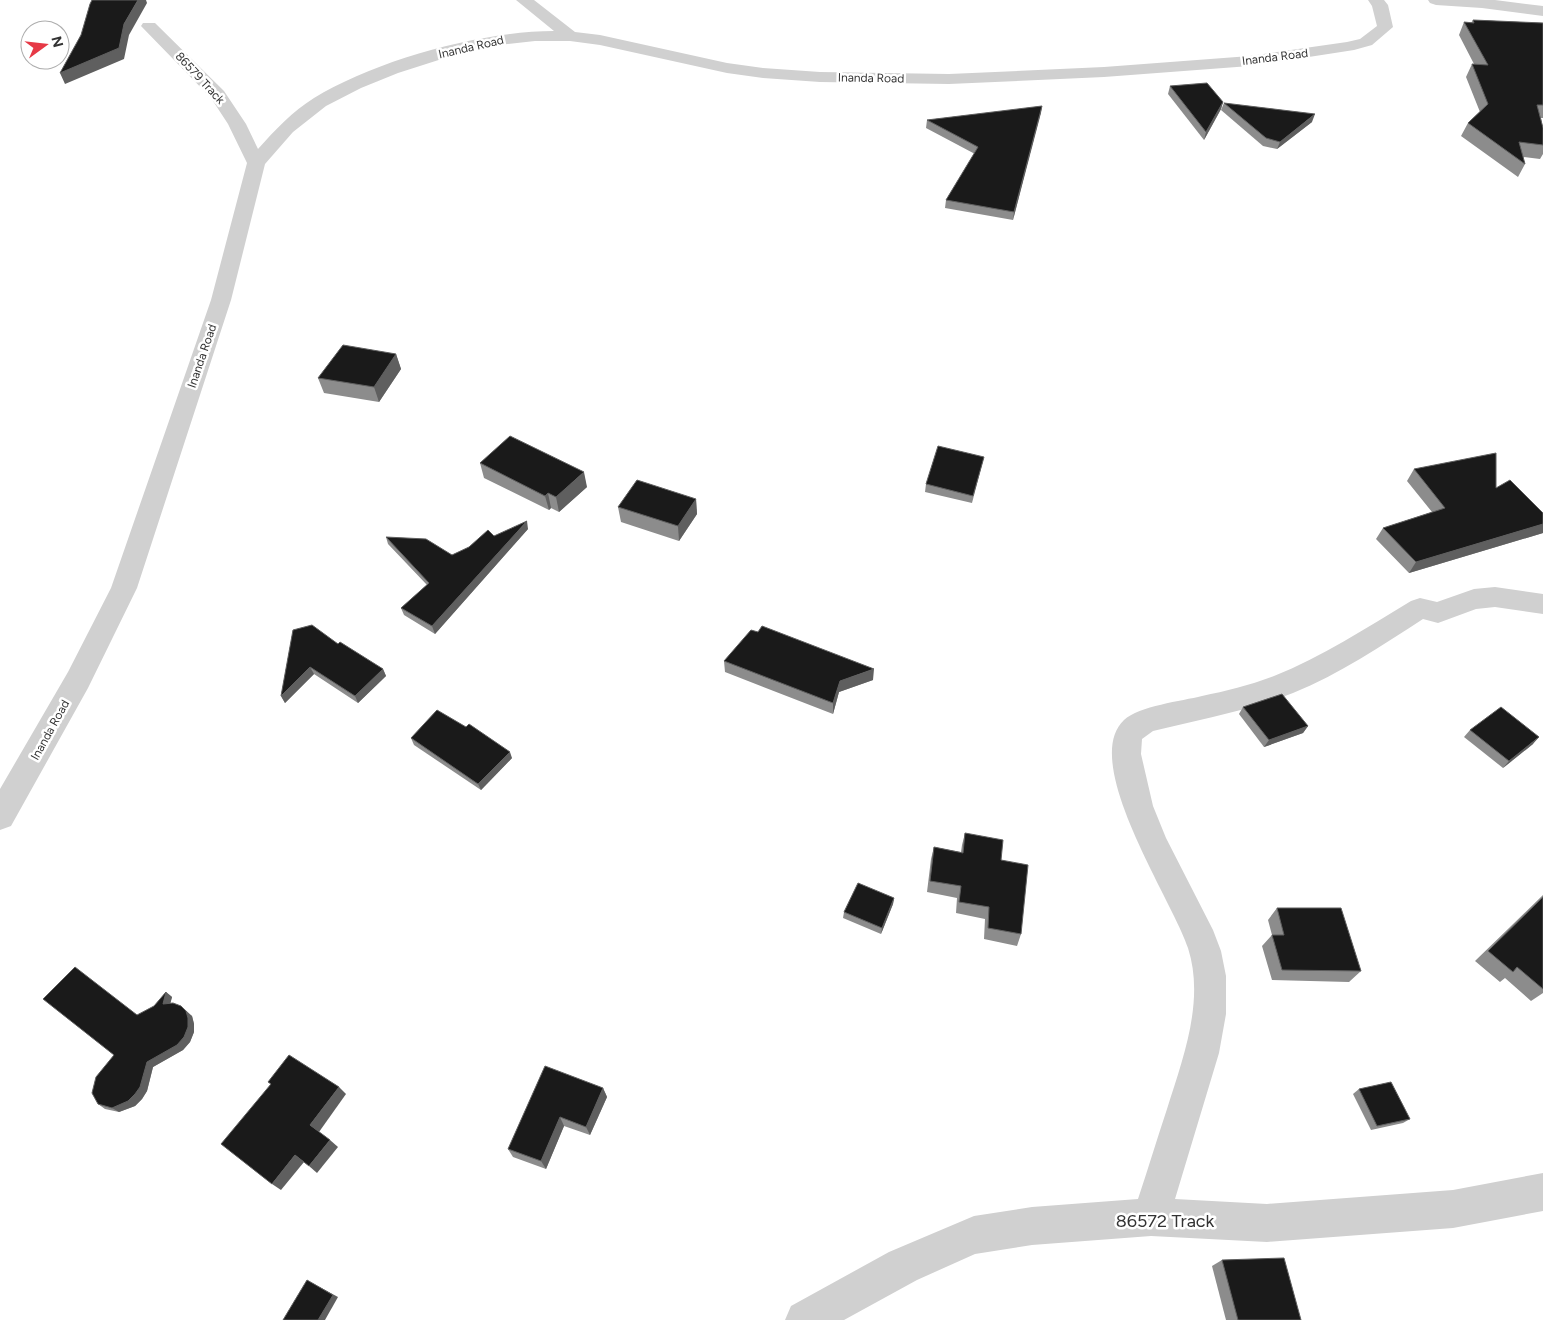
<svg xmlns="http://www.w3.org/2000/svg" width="1543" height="1320" font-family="Figtree,sans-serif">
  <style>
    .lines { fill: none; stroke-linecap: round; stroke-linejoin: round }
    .minor { fill: #d0d0d0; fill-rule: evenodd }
    .wall { fill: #8c8c8c }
    .shaded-wall { fill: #5f5f5f }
    .building { fill: #1a1a1a; stroke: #5f5f5f }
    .labels { text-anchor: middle; stroke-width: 5; stroke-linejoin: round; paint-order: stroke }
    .far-street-label { font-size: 12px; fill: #333; stroke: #fff }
    .near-street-label { font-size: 18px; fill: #333; stroke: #fff }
  </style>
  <rect width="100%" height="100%" fill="#fff"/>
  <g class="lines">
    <!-- minor -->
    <g class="minor">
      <path d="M 516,0 L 534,0 L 575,32 L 600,35 L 727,63 L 763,68 L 820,72 L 949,74 L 1104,67 L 1250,56 L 1347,42 L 1360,39 L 1377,26 L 1372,6 L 1368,0 L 1384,0 L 1388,5 L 1393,27 L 1372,45 L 1354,50 L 1250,66 L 1104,77 L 949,84 L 820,82 L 763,78 L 727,73 L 600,45 L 570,41 L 535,41 L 489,46 L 448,57 L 398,73 L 361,88 L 326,106 L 293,132 L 265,164 L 231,300 L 137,588 L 88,688 L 11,826 L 0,830 L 0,789 L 68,672 L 111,588 L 211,300 L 247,163 L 228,124 L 211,98 L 141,26 L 143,23 L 155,23 L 224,91 L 246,124 L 258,149 C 275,130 293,111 314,98 C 376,60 482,31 554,31 Z"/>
      <polygon points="1428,0 1495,0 1543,6 1543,16 1482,8 1436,5 1430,3"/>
      <path d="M 1495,587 L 1543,594 L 1543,614 L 1495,607 L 1476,609 L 1438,623 L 1423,619 C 1381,646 1340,674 1293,693 C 1248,711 1200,719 1153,731 L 1142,739 L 1141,754 L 1153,806 L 1166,838 L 1213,930 L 1221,951 L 1226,976 L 1226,1014 L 1219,1053 L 1175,1199 L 1267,1204 L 1453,1190 L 1543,1173 L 1543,1211 L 1453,1228 L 1267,1242 L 1151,1236 L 1032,1245 L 975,1254 L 917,1280 L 844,1320 L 785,1320 L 791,1306 L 889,1252 L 974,1216 L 1032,1207 L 1138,1199 C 1148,1169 1157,1139 1167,1109 C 1183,1058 1205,1001 1188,948 C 1173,901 1079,762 1124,720 C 1139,706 1182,701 1202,696 C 1226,691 1251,685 1274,676 C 1322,657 1366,628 1411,601 L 1420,598 L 1437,602 L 1474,589 Z"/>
    </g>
  </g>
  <!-- wall -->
  <g class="wall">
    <polygon points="1473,20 1543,23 1543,118 1541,118 1543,128 1543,154 1540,159 1523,157 1525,164 1518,177 1461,136 1468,123 1480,112 1466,77 1472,64 1474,64 1459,35 1464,22 1471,23"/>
    <polygon points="1170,86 1223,102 1221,109 1204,140 1168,94"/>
    <polygon points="1224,103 1312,122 1277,149 1263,146 1221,110"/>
    <polygon points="1042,106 1013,220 945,208 946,200 975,154 926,128 927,120"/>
    <polygon points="396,354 401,369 379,402 324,393 318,378"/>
    <polygon points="984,457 972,503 925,492 926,484"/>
    <polygon points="480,463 587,487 559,512 551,508 549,510 484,478"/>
    <polygon points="1414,469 1496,488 1543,513 1543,533 1409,573 1376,539 1383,528 1432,512 1407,481"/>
    <polygon points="696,499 697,514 679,541 621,522 618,507"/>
    <polygon points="528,529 435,634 404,615 401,608 427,585 388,544 386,537 452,555 494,536"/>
    <polygon points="293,630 338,644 383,669 386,676 358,703 314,674 285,703 281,696"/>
    <polygon points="724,661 873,680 839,692 833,714 725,672"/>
    <polygon points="1243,707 1308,726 1303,733 1264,747 1239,714"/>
    <polygon points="1470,730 1533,744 1503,768 1464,737"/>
    <polygon points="411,738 512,758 481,790 414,745"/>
    <polygon points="965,833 1001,860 1021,934 1017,946 984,939 985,919 956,913 957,898 927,892 931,859 934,847 961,852 962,845"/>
    <polygon points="1543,895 1543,993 1531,1001 1505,978 1500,982 1475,961"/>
    <polygon points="894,898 893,904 881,934 843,918 844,912"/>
    <polygon points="1277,908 1361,971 1349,982 1272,980 1262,946 1272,935 1268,920"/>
    <polygon points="166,992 172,997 170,1003 192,1016 194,1024 194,1032 190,1042 183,1050 153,1067 147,1091 142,1099 135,1106 119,1112 105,1109 98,1104 114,1055"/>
    <polygon points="603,1088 607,1097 590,1135 564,1126 546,1169 513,1157 508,1149"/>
    <polygon points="1359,1089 1410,1119 1403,1123 1371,1130 1353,1094"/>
    <polygon points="1222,1260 1301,1320 1226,1320 1212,1266"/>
  </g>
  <!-- shaded-wall -->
  <g class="shaded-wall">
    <polygon points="138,0 146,0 147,3 129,35 124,59 65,84 60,73 124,24"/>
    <polygon points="1223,102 1221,109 1204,140 1206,132"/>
    <polygon points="1042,106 1041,113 1013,220 1014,212"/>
    <polygon points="1315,114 1312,122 1277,149 1280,142"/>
    <polygon points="396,354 401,369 379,402 374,387"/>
    <polygon points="584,472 587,487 559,512 556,497"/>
    <polygon points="548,493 551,508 549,510 545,496"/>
    <polygon points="696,499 697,514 679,541 678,526"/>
    <polygon points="527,521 528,529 435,634 432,626"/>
    <polygon points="1543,524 1543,533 1409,573 1416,562"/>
    <polygon points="310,667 314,674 285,703 281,696"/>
    <polygon points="383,669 386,676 358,703 355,696"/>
    <polygon points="874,669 873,680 839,692 833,714 833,703 840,681"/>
    <polygon points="1308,726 1303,733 1264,747 1269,740"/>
    <polygon points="1539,737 1533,744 1503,768 1509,761"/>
    <polygon points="510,752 512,758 481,790 478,784"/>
    <polygon points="894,898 893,904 881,934 882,928"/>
    <polygon points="166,992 172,997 169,1009 163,1004"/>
    <polygon points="181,1006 192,1016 194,1024 194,1032 190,1042 183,1050 153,1067 147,1091 142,1099 135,1106 119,1112 112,1108 147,1062"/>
    <polygon points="339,1087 346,1094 319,1132 310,1125"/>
    <polygon points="603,1088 607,1097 590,1135 586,1127"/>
    <polygon points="560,1117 564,1126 546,1169 541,1161"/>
    <polygon points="330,1140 338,1147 317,1173 309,1166"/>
    <polygon points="295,1155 304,1162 281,1190 272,1184"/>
    <polygon points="312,1283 338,1297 325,1320 318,1320"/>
  </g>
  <!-- building -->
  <g class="building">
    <polygon points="92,0 138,0 124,24 119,48 60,73 81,35 90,4"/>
    <polygon points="1473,20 1543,23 1543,105 1537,105 1543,128 1543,145 1519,142 1525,164 1468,123 1488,104 1472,64 1488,65 1464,22 1474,23"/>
    <polygon points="1207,83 1223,102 1206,132 1170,86"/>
    <polygon points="1224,103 1315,114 1280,142 1266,138"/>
    <polygon points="1042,106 1014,212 946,200 978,147 927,120"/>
    <polygon points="343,345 396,354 374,387 318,378"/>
    <polygon points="510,436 584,472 556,497 548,493 545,496 480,463"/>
    <polygon points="938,446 984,457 973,496 926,484"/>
    <polygon points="1496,453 1496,488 1510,480 1543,513 1543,524 1416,562 1383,528 1445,508 1414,469"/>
    <polygon points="637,480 696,499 678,526 618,507"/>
    <polygon points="527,521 432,626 401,608 429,583 386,537 426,539 452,555 469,547 488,530 494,536"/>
    <polygon points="312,625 338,644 340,642 383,669 355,696 310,667 281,696 293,630"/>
    <polygon points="762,626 874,669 840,681 833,703 724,661 751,630 758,632"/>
    <polygon points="1282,694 1308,726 1269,740 1243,707"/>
    <polygon points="1501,707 1539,737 1509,761 1470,730"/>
    <polygon points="437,710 466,727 469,724 510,752 478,784 411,738"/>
    <polygon points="965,833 1003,840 1001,860 1028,865 1021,934 988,928 989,907 959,902 961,886 930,881 934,847 963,853"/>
    <polygon points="858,883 894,898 882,928 844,912"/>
    <polygon points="1543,897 1543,989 1517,967 1513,972 1488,951"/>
    <polygon points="1277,908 1341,908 1361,971 1282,970 1272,935 1284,935"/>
    <polygon points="75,967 137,1015 154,1006 166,992 163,1004 173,1003 181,1006 186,1011 188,1018 188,1027 184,1037 177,1045 147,1062 140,1087 135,1094 128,1101 112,1108 98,1104 92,1093 96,1077 114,1055 43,999"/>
    <polygon points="289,1055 339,1087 310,1125 330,1140 309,1166 295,1155 272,1184 221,1144 271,1084 268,1082"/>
    <polygon points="545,1066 603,1088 586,1127 560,1117 541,1161 508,1149"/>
    <polygon points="1391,1082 1410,1119 1377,1126 1359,1089"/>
    <polygon points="1284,1258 1301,1320 1238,1320 1222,1260"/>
    <polygon points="307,1280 333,1295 318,1320 283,1320"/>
  </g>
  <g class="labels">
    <!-- far-street labels -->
    <g class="far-street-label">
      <text transform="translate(471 47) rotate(-13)" y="4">Inanda Road</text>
      <text transform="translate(1275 57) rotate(-7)" y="4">Inanda Road</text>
      <text transform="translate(200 78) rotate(47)" y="4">86579 Track</text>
      <text transform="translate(871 78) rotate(1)" y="4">Inanda Road</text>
      <text transform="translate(202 356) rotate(-71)" y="4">Inanda Road</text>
      <text transform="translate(50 730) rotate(-61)" y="4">Inanda Road</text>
    </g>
    <!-- near-street labels -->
    <g class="near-street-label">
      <text x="1165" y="1227">86572 Track</text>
    </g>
  </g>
  <!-- north arrow -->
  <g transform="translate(45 45) rotate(75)"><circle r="24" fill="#ffffff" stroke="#adadad"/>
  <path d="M0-4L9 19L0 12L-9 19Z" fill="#e63946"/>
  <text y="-8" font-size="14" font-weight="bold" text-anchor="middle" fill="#333333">N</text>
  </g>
</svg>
